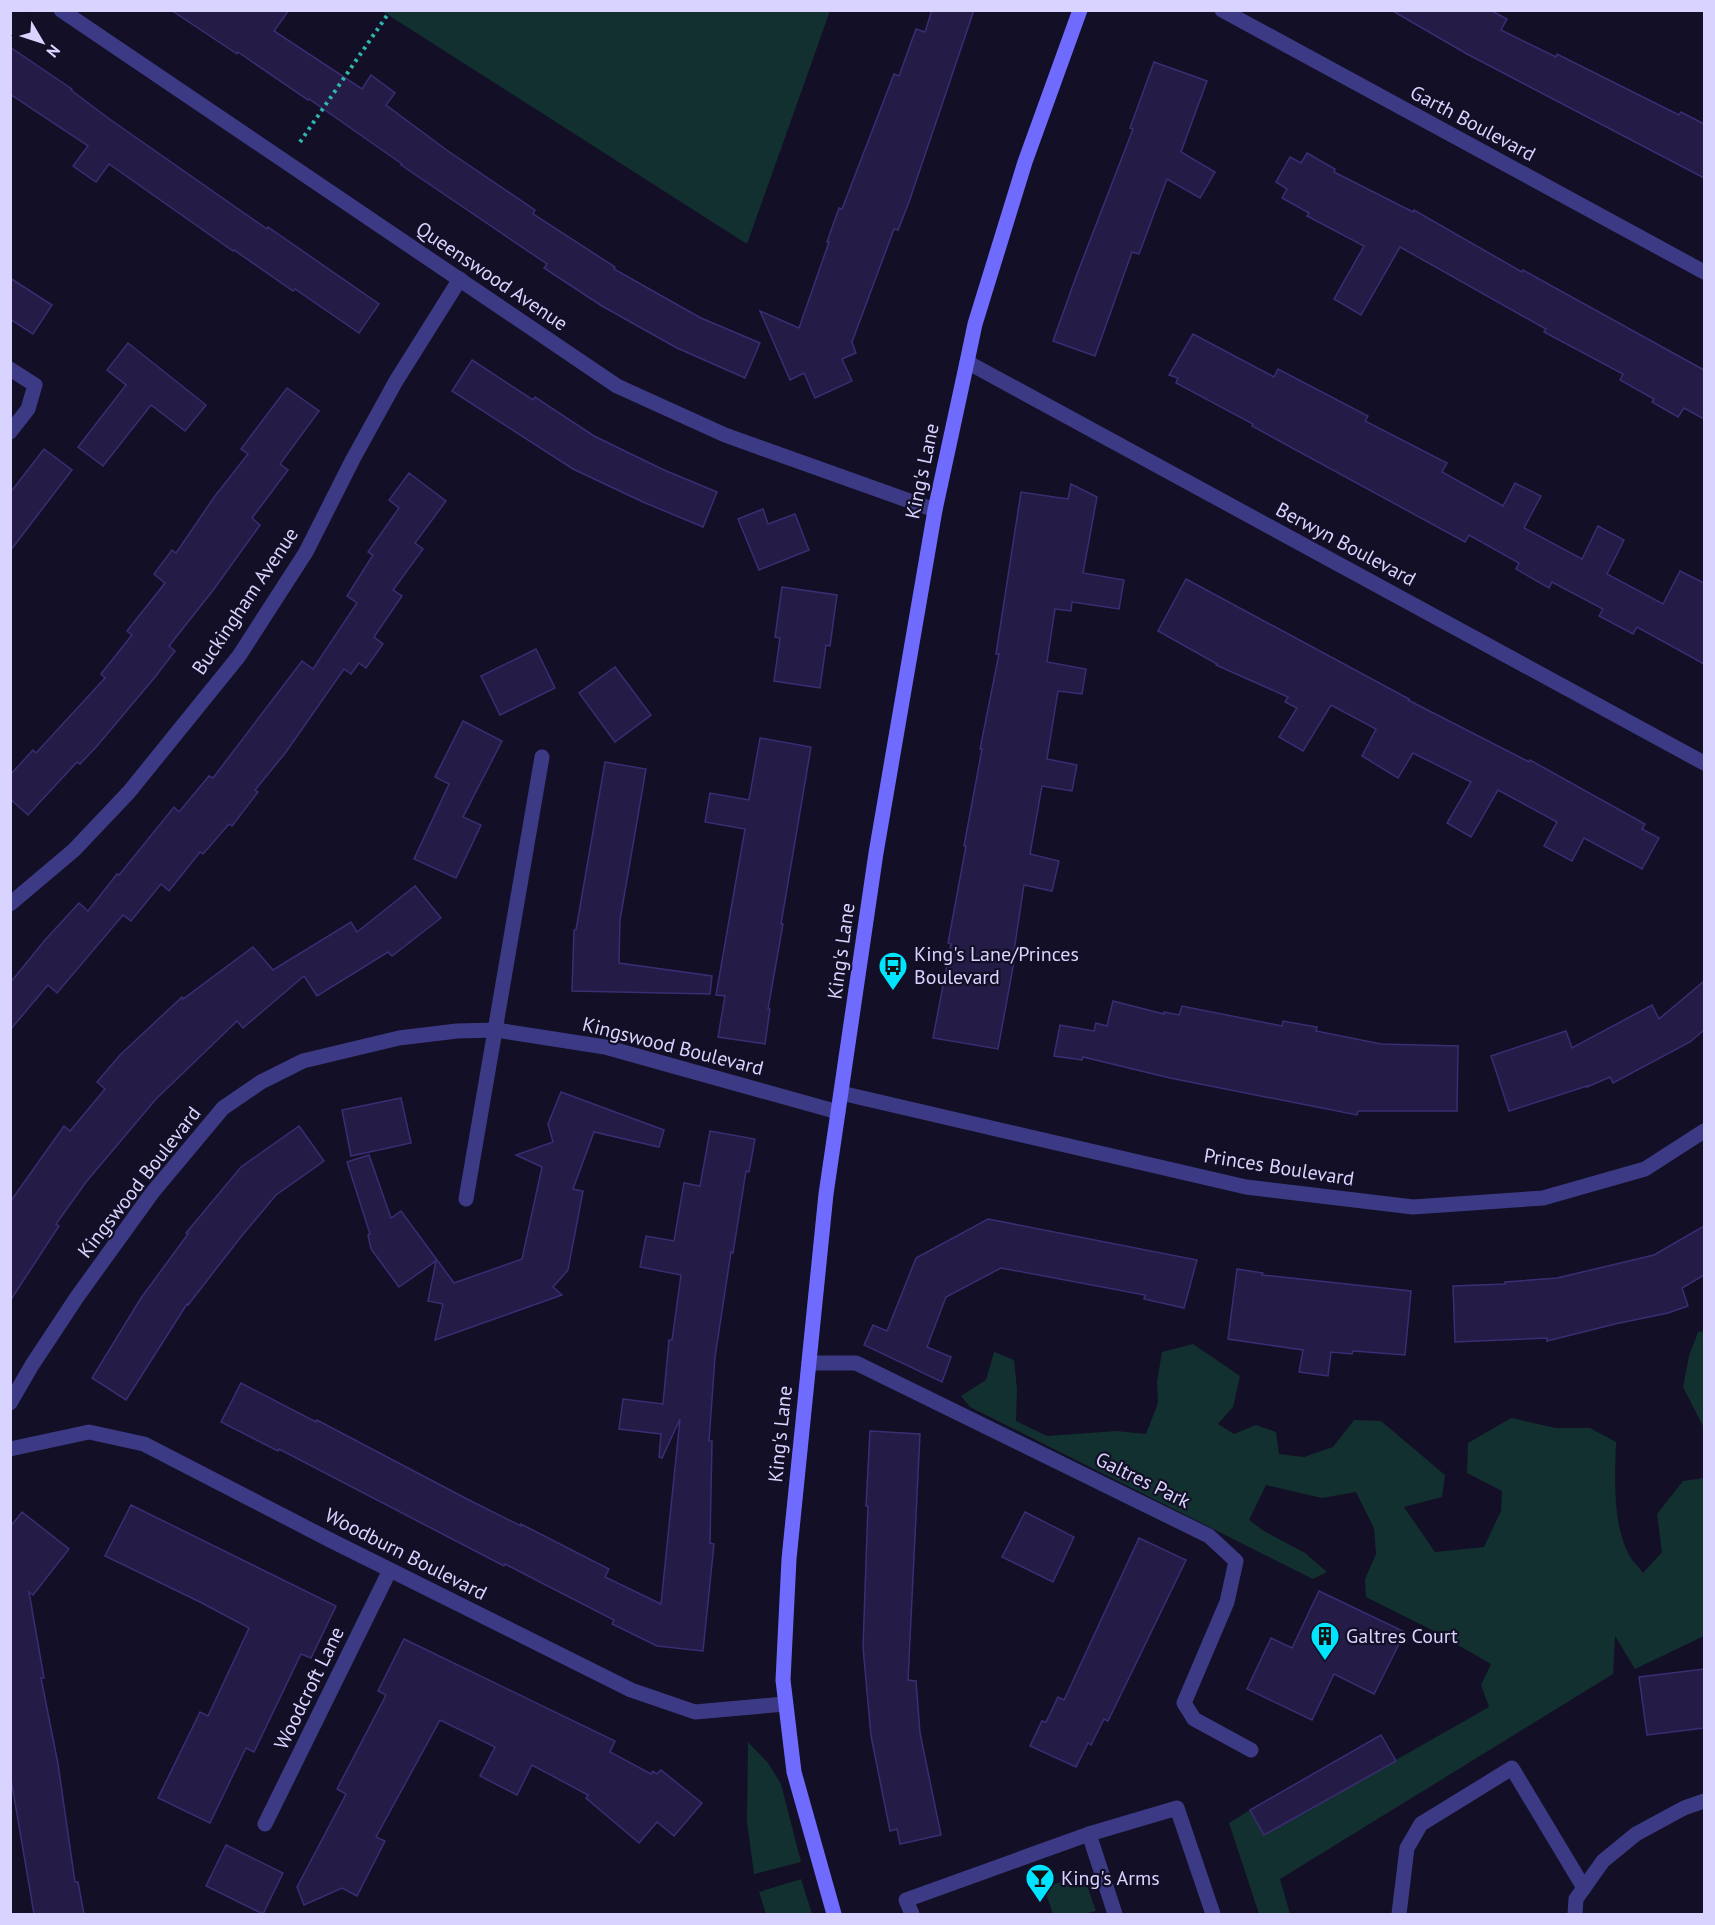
<svg xmlns="http://www.w3.org/2000/svg" width="1715" height="1925" font-family="'PT Sans',sans-serif">
  <style>
    .green { fill: #12302f }
    .building { fill: #241b47; stroke: #3b2d73; stroke-width: 1.5 }
    .lines { fill: none; stroke-linecap: round; stroke-linejoin: round }
    .path { stroke: #2fb8b0; stroke-width: 4; stroke-dasharray: 3 4.5; stroke-linecap: butt }
    .lane { stroke: #3d3a85; stroke-width: 15 }
    .street { stroke: #3d3a85; stroke-width: 15 }
    .secondary { stroke: #6f6bff; stroke-width: 15 }
    .labels { text-anchor: middle; stroke-width: 4.5; stroke-linejoin: round; paint-order: stroke }
    .street-label { font-size: 20px; fill: #d9d4ff; stroke: #130f26 }
    .poi-label { font-size: 20px; fill: #d9d4ff; stroke: #130f26; text-anchor: start }
  </style>
  <rect width="100%" height="100%" fill="#130f26"/>
  <!-- green -->
  <g class="green">
    <polygon points="382,11 830,11 747,244"/>
    <polygon points="1704,1331 1704,1428 1683,1387 1689,1356 1698,1332"/>
    <path d="M 1193,1344 L 1240,1376 L 1233,1407 L 1218,1424 L 1234,1434 L 1256,1425 L 1276,1432 L 1279,1454 L 1304,1457 L 1333,1447 L 1354,1420 L 1381,1421 L 1445,1475 L 1442,1497 L 1404,1507 L 1435,1552 L 1484,1547 L 1501,1511 L 1502,1491 L 1467,1473 L 1468,1443 L 1511,1418 L 1556,1428 L 1590,1428 L 1616,1442 C 1615,1478 1612,1522 1629,1555 C 1632,1561 1639,1567 1643,1573 L 1662,1552 L 1657,1514 L 1683,1481 L 1704,1478 L 1704,1636 L 1635,1669 L 1615,1636 L 1613,1674 L 1280,1879 L 1290,1914 L 1259,1914 L 1229,1823 L 1250,1810 L 1264,1835 L 1489,1707 L 1481,1685 L 1491,1664 L 1432,1630 L 1366,1597 L 1365,1579 L 1376,1554 L 1374,1528 L 1356,1492 L 1322,1498 L 1266,1485 L 1249,1520 L 1264,1531 L 1305,1553 L 1327,1572 L 1313,1579 L 970,1407 L 961,1396 L 986,1380 L 994,1352 L 1014,1360 L 1017,1389 L 1016,1421 L 1047,1436 L 1116,1431 L 1146,1434 L 1158,1403 L 1157,1382 L 1162,1352 Z"/>
    <polygon points="748,1742 768,1763 781,1784 801,1862 754,1874 747,1822"/>
    <polygon points="1083,1874 1096,1911 1084,1914 1053,1914 1044,1888"/>
    <polygon points="801,1879 812,1914 766,1914 759,1892"/>
  </g>
  <!-- building -->
  <g class="building">
    <polygon points="171,10 289,10 274,31 362,89 371,75 395,93 386,105 448,151 535,210 533,214 615,267 614,269 660,295 701,318 760,343 745,378 677,348 602,306 544,268 547,264 401,165 402,164 309,99 308,100 238,52 237,54"/>
    <polygon points="932,10 974,10 909,202 898,230 894,229 852,342 856,353 842,359 852,381 815,398 804,373 790,380 760,311 799,328 829,242 827,242 839,208 842,209 894,74 899,76 916,29 925,32"/>
    <polygon points="1391,10 1490,10 1507,19 1501,30 1556,57 1557,54 1679,115 1681,112 1704,124 1704,178 1467,54"/>
    <polygon points="10,47 72,89 71,90 108,118 267,229 268,227 379,304 359,333 295,289 293,291 234,250 233,251 109,164 96,182 73,166 88,146 10,94"/>
    <polygon points="1154,62 1207,81 1181,152 1215,172 1200,198 1167,179 1139,254 1132,252 1095,356 1053,341 1077,274 1133,129 1130,128"/>
    <polygon points="1307,153 1335,169 1334,172 1413,212 1414,210 1522,272 1523,270 1704,370 1704,419 1684,408 1678,417 1652,402 1654,399 1620,380 1623,374 1544,332 1546,329 1400,247 1361,315 1334,299 1364,246 1307,216 1309,213 1282,198 1287,189 1276,182 1290,157 1301,163"/>
    <polygon points="10,278 52,305 33,334 10,319"/>
    <polygon points="1193,334 1274,377 1278,369 1368,416 1365,421 1447,463 1442,472 1503,506 1515,483 1541,496 1524,528 1582,559 1598,526 1624,540 1607,574 1663,604 1680,571 1704,583 1704,664 1637,627 1633,634 1599,616 1603,609 1552,582 1549,588 1516,569 1519,563 1469,535 1465,542 1252,426 1253,424 1176,383 1178,378 1169,375"/>
    <polygon points="128,343 206,405 185,431 151,405 103,466 78,447 126,385 107,370"/>
    <polygon points="472,360 533,400 535,397 594,436 664,470 717,492 703,527 643,502 573,469 452,391"/>
    <polygon points="287,388 319,411 280,464 288,470 252,518 260,525 214,589 169,646 175,651 155,677 97,746 80,764 77,762 28,815 10,799 10,775 33,750 36,753 105,678 101,674 132,635 127,631 165,583 154,574 172,550 176,553 215,496 248,454 241,449"/>
    <polygon points="44,449 72,470 10,551 10,493"/>
    <polygon points="409,473 446,501 415,543 423,549 393,590 402,596 374,637 383,644 366,668 359,663 351,674 344,669 286,752 255,790 258,792 232,826 229,824 203,854 200,852 169,891 161,884 131,921 123,915 57,993 48,985 10,1030 10,983 45,940 79,903 88,911 117,874 119,875 174,807 179,812 209,776 213,778 302,661 313,669 357,603 347,596 373,555 368,552 399,508 389,500"/>
    <polygon points="1071,484 1097,497 1083,573 1124,580 1119,609 1072,602 1071,611 1055,609 1047,662 1086,669 1082,694 1058,691 1047,759 1077,765 1072,791 1042,786 1030,854 1059,861 1052,891 1024,885 1014,951 1016,951 998,1049 933,1038 951,944 948,943 966,846 964,846 982,749 980,749 999,654 996,654 1021,492 1068,499"/>
    <polygon points="763,509 768,524 795,514 809,550 759,570 738,519"/>
    <polygon points="1186,579 1409,699 1408,700 1529,762 1530,760 1645,824 1642,829 1659,838 1642,869 1584,838 1572,861 1544,846 1557,822 1498,790 1471,837 1447,823 1471,782 1413,753 1398,778 1362,756 1376,729 1331,705 1303,751 1279,737 1297,708 1285,702 1288,697 1216,665 1217,664 1158,631"/>
    <polygon points="782,587 837,595 830,646 826,645 820,688 774,681 780,638 775,637"/>
    <polygon points="536,649 555,688 500,715 481,676"/>
    <polygon points="615,667 651,715 615,742 579,693"/>
    <polygon points="463,721 502,741 463,817 481,825 456,878 414,859 449,784 435,777"/>
    <polygon points="760,738 811,747 781,924 783,924 768,1009 770,1009 765,1044 718,1037 725,996 716,995 745,829 705,822 710,793 749,800"/>
    <polygon points="605,762 646,769 620,920 619,963 712,976 710,994 572,991 574,930 576,930"/>
    <polygon points="415,886 441,918 392,956 388,952 317,996 304,976 243,1028 237,1021 156,1099 86,1182 56,1224 59,1226 10,1301 10,1202 64,1126 70,1131 105,1089 97,1082 120,1055 182,997 183,999 253,947 273,970 351,922 357,932"/>
    <polygon points="1704,981 1704,1030 1690,1042 1613,1083 1610,1077 1587,1087 1587,1086 1509,1111 1491,1056 1566,1031 1572,1048 1652,1005 1659,1019"/>
    <polygon points="1113,1001 1164,1014 1164,1012 1179,1015 1182,1006 1282,1026 1283,1021 1317,1027 1316,1031 1381,1044 1458,1046 1457,1111 1358,1111 1357,1115 1170,1078 1083,1057 1082,1060 1054,1056 1060,1025 1094,1031 1096,1023 1107,1026"/>
    <polygon points="561,1092 664,1130 659,1147 594,1132 573,1189 583,1191 568,1270 553,1287 562,1295 435,1340 443,1304 428,1301 436,1261 399,1287 371,1249 368,1235 370,1234 347,1162 369,1155 391,1218 401,1211 454,1283 522,1259 542,1167 516,1155 553,1142 548,1124"/>
    <polygon points="401,1098 411,1143 351,1156 342,1110"/>
    <polygon points="299,1126 324,1161 276,1195 240,1238 188,1305 187,1304 126,1400 92,1378 141,1298 188,1234 186,1233 241,1167"/>
    <polygon points="710,1131 755,1139 749,1172 746,1171 733,1253 731,1252 715,1357 709,1441 712,1441 710,1543 714,1544 703,1651 657,1646 612,1624 614,1620 505,1564 504,1566 279,1449 278,1451 221,1422 241,1383 316,1422 317,1420 467,1499 521,1526 521,1524 609,1569 605,1577 661,1604 680,1419 662,1458 659,1457 661,1434 619,1429 623,1399 663,1404 669,1340 672,1340 681,1275 640,1267 646,1236 674,1241 684,1183 700,1186"/>
    <polygon points="988,1219 1197,1260 1184,1308 1144,1299 1145,1295 1001,1268 946,1297 927,1347 951,1357 942,1382 864,1345 873,1325 887,1331 916,1258"/>
    <polygon points="1704,1226 1704,1275 1682,1288 1688,1306 1668,1313 1615,1324 1547,1341 1547,1338 1455,1342 1453,1286 1505,1284 1505,1282 1557,1278 1654,1255"/>
    <polygon points="1237,1269 1263,1273 1262,1275 1411,1291 1405,1355 1353,1351 1352,1354 1331,1352 1328,1376 1299,1372 1303,1350 1228,1339"/>
    <polygon points="870,1431 920,1434 908,1680 916,1681 920,1733 941,1835 900,1844 897,1829 890,1831 871,1736 863,1647 868,1506 866,1506"/>
    <polygon points="131,1505 336,1606 311,1658 301,1654 254,1752 246,1748 210,1823 158,1798 200,1712 208,1716 249,1628 200,1602 105,1556"/>
    <polygon points="22,1512 69,1549 33,1595 29,1592 44,1678 41,1678 58,1764 75,1882 78,1882 84,1914 34,1914 10,1773 10,1527"/>
    <polygon points="1025,1512 1074,1537 1053,1582 1002,1557"/>
    <polygon points="1139,1538 1186,1560 1108,1721 1104,1719 1091,1745 1088,1743 1076,1767 1030,1746 1042,1721 1046,1722 1058,1697 1064,1700"/>
    <polygon points="1319,1591 1405,1632 1374,1694 1334,1674 1312,1720 1247,1689 1271,1638 1292,1648"/>
    <polygon points="404,1639 615,1741 610,1752 651,1774 653,1771 657,1774 661,1770 702,1803 674,1836 657,1822 639,1843 586,1798 588,1795 532,1765 517,1795 480,1776 495,1747 440,1720 376,1837 385,1841 357,1896 342,1888 304,1905 297,1887 346,1794 337,1789 386,1695 378,1691"/>
    <polygon points="1704,1669 1704,1728 1647,1735 1639,1677"/>
    <polygon points="1381,1735 1396,1761 1264,1835 1250,1810"/>
    <polygon points="226,1845 283,1873 263,1914 206,1886"/>
  </g>
  <g class="lines">
    <!-- path -->
    <polyline class="path" points="300,142 388,14"/>
    <!-- lane -->
    <g class="lane">
      <polyline points="1089,1834 1115,1914"/>
      <polyline points="912,1914 906,1900 1089,1834 1177,1808 1213,1914"/>
      <polyline points="1399,1914 1407,1848 1421,1824 1512,1768 1584,1888"/>
    </g>
    <!-- street -->
    <g class="street">
      <polyline points="61,10 617,386 725,435 935,510"/>
      <polyline points="1222,10 1704,272"/>
      <polyline points="967,362 1704,763"/>
      <polyline points="10,369 35,385 28,409 10,432"/>
      <polyline points="10,904 74,850 129,792 239,656 306,552 353,459 396,381 460,279"/>
      <polyline points="841,1093 1246,1187 1413,1207 1543,1198 1645,1169 1704,1131"/>
      <polyline points="466,1199 542,757"/>
      <polyline points="809,1363 856,1363 1209,1536 1236,1561 1227,1602 1184,1703 1194,1719 1251,1750"/>
      <polyline points="10,1403 32,1365 77,1297 152,1193 223,1108 261,1082 303,1061 399,1038 457,1031 496,1030 605,1047 838,1112"/>
      <polyline points="10,1449 89,1432 144,1444 332,1541 631,1690 695,1712 785,1704"/>
      <polyline points="265,1824 390,1570"/>
      <polyline points="1575,1914 1576,1899 1603,1861 1636,1834 1684,1808 1704,1801"/>
    </g>
    <!-- secondary -->
    <polyline class="secondary" points="834,1914 794,1772 783,1680 789,1559 826,1194 876,853 935,510 967,362 975,324 1025,162 1080,10"/>
  </g>
  <!-- icons -->
  <defs>
    <g id="bus-pin" transform="scale(1.5)"><path d="M0 17L-7.5 6A9.5 9.5 0 1 1 7.5 6Z" fill="#00e5ff" stroke="#130f26"/><path d="M-5-6H5V4H4V6H2V4H-2V6H-4V4H-5ZM-3.5-4V0h7V-4ZM-3.5 1.2v1.5H-2V1.2ZM2 1.2v1.5H3.5V1.2Z" fill="#111"/></g>
    <g id="building-pin" transform="scale(1.5)"><path d="M0 17L-7.5 6A9.5 9.5 0 1 1 7.5 6Z" fill="#00e5ff" stroke="#130f26"/><path d="M-4-6H4V6H1V3H-1V6H-4ZM-2.5-4.3h1.7v1.8h-1.7ZM.8-4.3h1.7v1.8H.8ZM-2.5-1h1.7V.8h-1.7ZM.8-1h1.7V.8H.8Z" fill="#111"/></g>
    <g id="bar-pin" transform="scale(1.5)"><path d="M0 17L-7.5 6A9.5 9.5 0 1 1 7.5 6Z" fill="#00e5ff" stroke="#130f26"/><path d="M-6-5H6L.8 .8V4.5H3.5V6h-7V4.5H-.8V.8Z" fill="#111"/></g>
  </defs>
  <g fill-rule="evenodd">
    <use href="#bus-pin" x="893" y="966"/>
    <use href="#building-pin" x="1325" y="1636"/>
    <use href="#bar-pin" x="1040" y="1878"/>
  </g>
  <g class="labels">
    <!-- street labels -->
    <g class="street-label">
      <text transform="translate(1473 123) rotate(28)" y="7">Garth Boulevard</text>
      <text transform="translate(492 276) rotate(34)" y="7">Queenswood Avenue</text>
      <text transform="translate(922 471) rotate(-78)" y="7">King's Lane</text>
      <text transform="translate(1346 544) rotate(28)" y="7">Berwyn Boulevard</text>
      <text transform="translate(245 601) rotate(-56)" y="7">Buckingham Avenue</text>
      <text transform="translate(841 951) rotate(-82)" y="7">King's Lane</text>
      <text transform="translate(673 1046) rotate(14)" y="7">Kingswood Boulevard</text>
      <text transform="translate(1279 1167) rotate(9)" y="7">Princes Boulevard</text>
      <text transform="translate(139 1182) rotate(-52)" y="7">Kingswood Boulevard</text>
      <text transform="translate(780 1434) rotate(-84)" y="7">King's Lane</text>
      <text transform="translate(1143 1480) rotate(26)" y="7">Galtres Park</text>
      <text transform="translate(406 1554) rotate(27)" y="7">Woodburn Boulevard</text>
      <text transform="translate(309 1688) rotate(-64)" y="7">Woodcroft Lane</text>
    </g>
    <!-- poi labels -->
    <g class="poi-label">
      <text x="914" y="961">King's Lane/Princes<tspan x="914" dy="23">Boulevard</tspan></text>
      <text x="1346" y="1643">Galtres Court</text>
      <text x="1061" y="1885">King's Arms</text>
    </g>
  </g>
  <!-- border -->
  <rect width="1715" height="1925" fill="none" stroke="#d9d4ff" stroke-width="24"/>
  <!-- north arrow -->
  <g transform="translate(42 42) rotate(129)" stroke="#130f26" stroke-width="4.5" paint-order="stroke">
  <path d="M0-4.5L10 22L0 15L-10 22Z" fill="#d9d4ff"/>
  <text y="-9" font-size="16" font-weight="bold" text-anchor="middle" fill="#d9d4ff">N</text>
  </g>
</svg>
